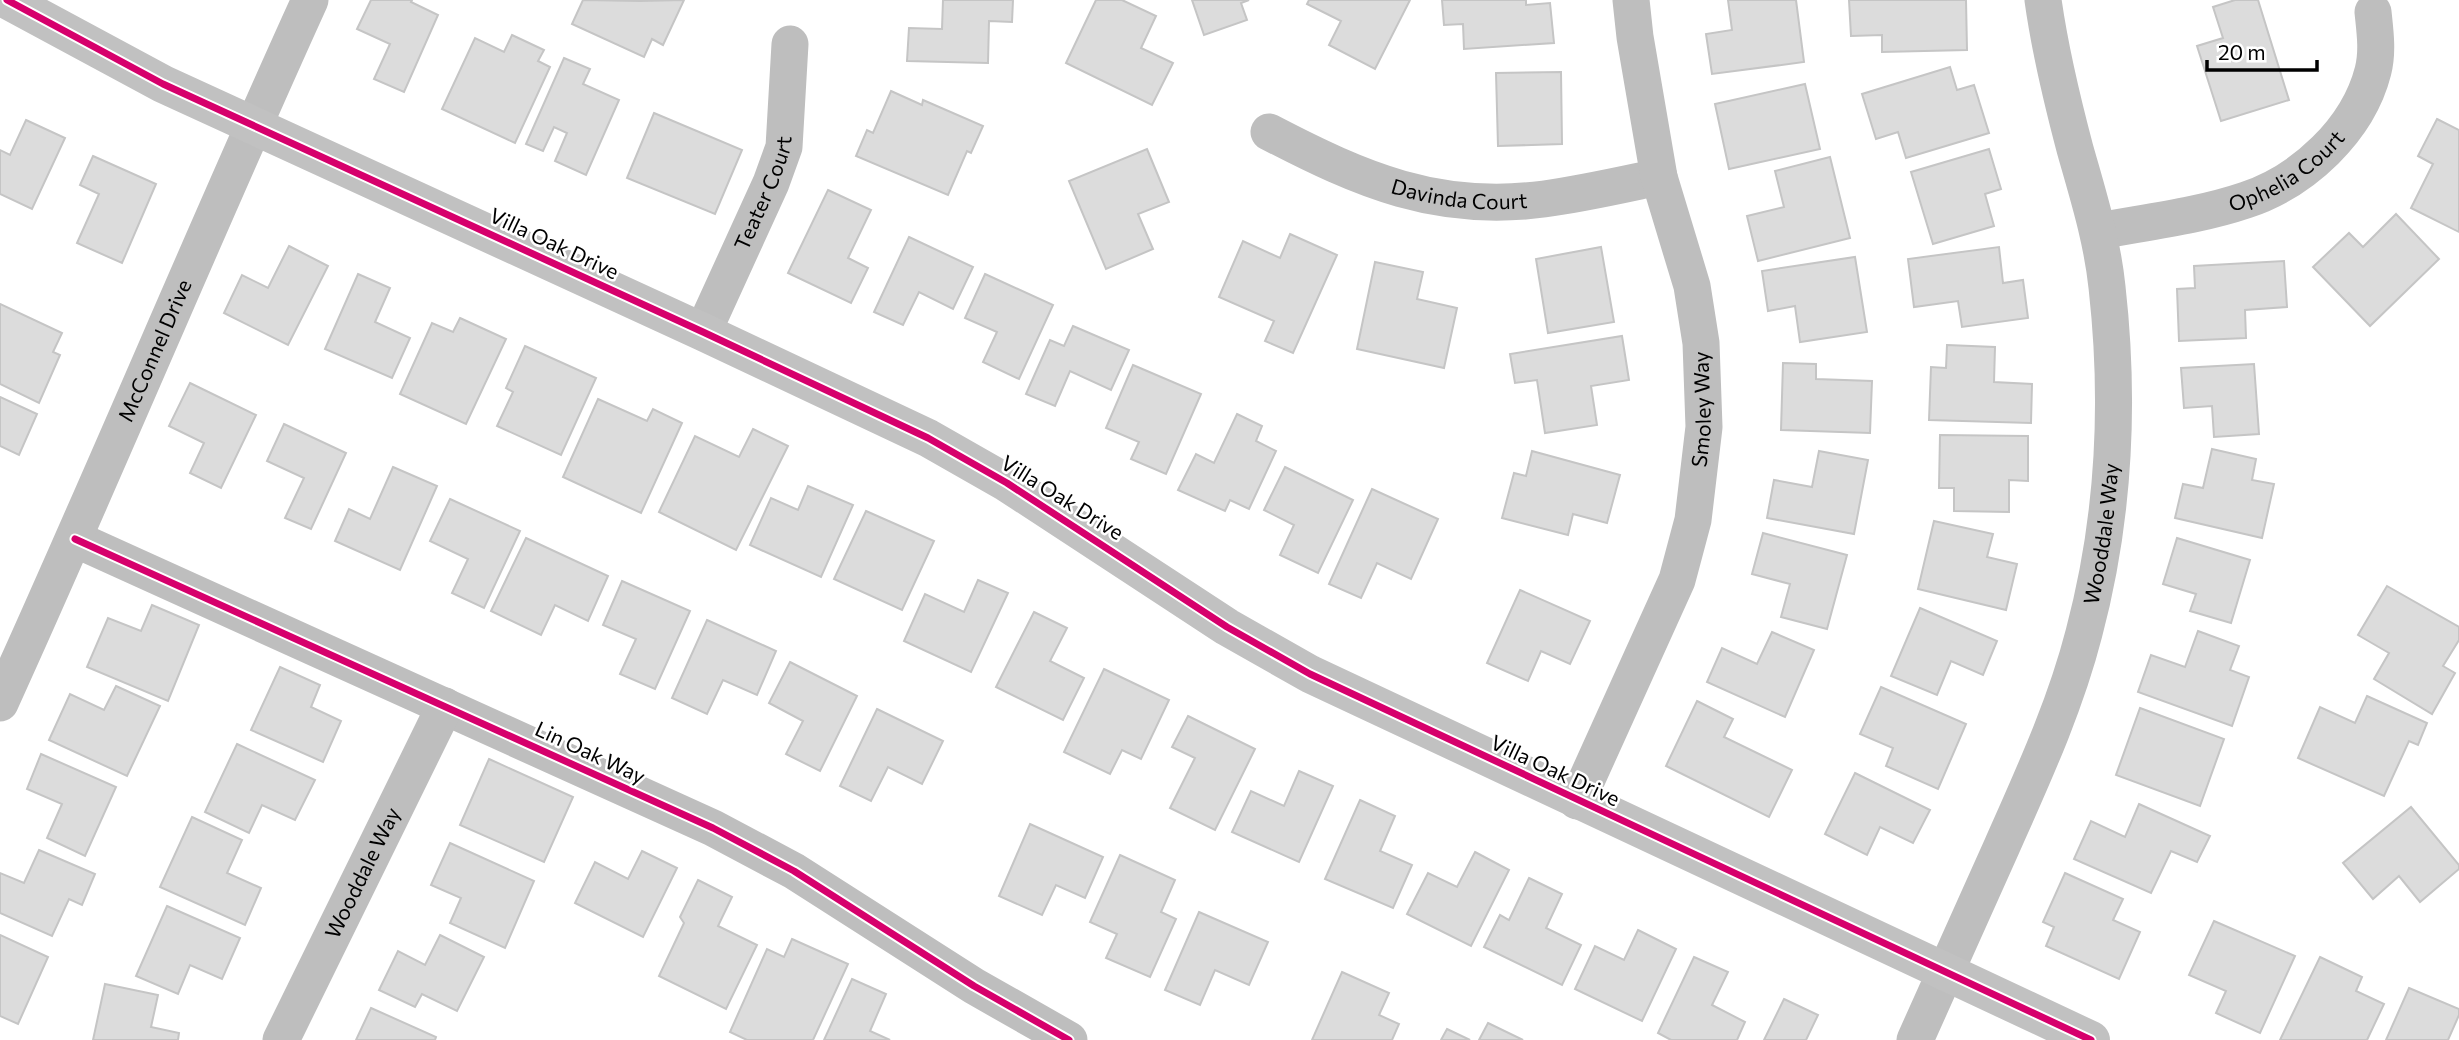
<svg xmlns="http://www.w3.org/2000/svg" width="2459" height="1040" font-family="Commissioner,sans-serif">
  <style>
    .building { fill: #dcdcdc; stroke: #c5c5c5; stroke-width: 2 }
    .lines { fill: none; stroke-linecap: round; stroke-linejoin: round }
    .street { stroke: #bebebe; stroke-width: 37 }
    .secondary { stroke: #c1c1c1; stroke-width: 38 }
    .cycleway-casing { stroke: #fff; stroke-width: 11 }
    .cycleway { stroke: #d6006c; stroke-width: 7 }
    .labels { text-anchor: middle; stroke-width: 5; stroke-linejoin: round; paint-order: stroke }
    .street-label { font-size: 21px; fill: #000; stroke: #fff }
  </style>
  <rect width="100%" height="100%" fill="#fff"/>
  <!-- building -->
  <g class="building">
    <polygon points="371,0 412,0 411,2 438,15 404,92 374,79 390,44 357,29"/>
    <polygon points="583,0 640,1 684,0 663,45 652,39 644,57 572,24"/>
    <polygon points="943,0 1013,0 1012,22 989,21 988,63 907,61 909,28 942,29"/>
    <polygon points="1096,0 1122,0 1156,16 1141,48 1173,63 1152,105 1066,63"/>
    <polygon points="1192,0 1249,0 1241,3 1247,20 1204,35"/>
    <polygon points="1309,0 1410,0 1375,69 1329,45 1341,21 1307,4"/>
    <polygon points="1442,0 1526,0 1526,5 1550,3 1554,43 1464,49 1463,24 1444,25"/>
    <polygon points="1728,0 1796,0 1804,62 1712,74 1706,34 1732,30"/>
    <polygon points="1849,0 1966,0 1967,50 1882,52 1882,35 1851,36"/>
    <polygon points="2235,0 2258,0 2289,100 2221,121 2197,46 2223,38 2213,7"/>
    <polygon points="512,35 544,50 538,61 550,67 515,143 442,109 475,38 504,52"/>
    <polygon points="564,58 590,69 583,84 619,100 586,175 555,161 567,133 554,127 543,151 526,144"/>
    <polygon points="1950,67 1957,90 1974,85 1989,133 1906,158 1898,132 1876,139 1862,94"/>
    <polygon points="1561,72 1562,144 1498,146 1496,73"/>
    <polygon points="1805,84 1820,149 1729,169 1715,104"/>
    <polygon points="891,91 922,105 923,100 983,126 971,153 967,151 948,195 856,156 867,130 873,133"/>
    <polygon points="654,113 742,150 715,214 627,178"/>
    <polygon points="2437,119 2459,130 2459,232 2411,208 2433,164 2418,156"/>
    <polygon points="26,120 65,138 32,209 0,194 0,150 10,155"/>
    <polygon points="1147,149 1169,202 1138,214 1153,249 1106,269 1069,181"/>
    <polygon points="1989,149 2001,189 1985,194 1994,226 1933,244 1911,172"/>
    <polygon points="93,156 156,184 122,263 77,243 99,194 80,185"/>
    <polygon points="1830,157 1850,238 1758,261 1747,216 1784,207 1775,171"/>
    <polygon points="828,190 871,210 848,258 868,268 851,303 788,273"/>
    <polygon points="2396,214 2439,259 2370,326 2313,267 2349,233 2363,247"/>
    <polygon points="1290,234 1337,255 1293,353 1265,341 1274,321 1219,297 1243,241 1280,258"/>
    <polygon points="909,237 973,267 953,309 919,292 903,325 874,312"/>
    <polygon points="289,246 328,266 288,345 224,313 242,275 268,288"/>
    <polygon points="1601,247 1614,322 1548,333 1536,259"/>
    <polygon points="1999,247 2003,283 2023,280 2028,318 1962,327 1958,301 1914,307 1908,259"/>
    <polygon points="1855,257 1867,332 1800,342 1795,306 1768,311 1762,271"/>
    <polygon points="2284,261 2287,307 2245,310 2246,338 2179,341 2177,289 2195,288 2194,266"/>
    <polygon points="1375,262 1423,272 1417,299 1457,308 1444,368 1357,349"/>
    <polygon points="358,274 390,288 375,322 410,338 392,378 325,349"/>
    <polygon points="985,274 1053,305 1019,379 983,362 997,332 965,318"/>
    <polygon points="0,304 62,333 53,352 60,355 39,403 0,384"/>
    <polygon points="460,318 506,339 466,424 400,394 432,323 453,332"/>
    <polygon points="1073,326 1129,350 1111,390 1070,371 1055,406 1026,394 1050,340 1064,346"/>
    <polygon points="1622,336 1629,380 1591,386 1597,425 1545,433 1537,380 1515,383 1510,354"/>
    <polygon points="1947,345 1995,347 1994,382 2032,384 2031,423 1929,420 1931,367 1946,368"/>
    <polygon points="525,346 596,378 561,455 497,426 513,392 506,388"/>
    <polygon points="1783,363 1816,364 1816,379 1872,381 1870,433 1781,430"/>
    <polygon points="2254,364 2259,434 2214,437 2212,406 2184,408 2181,368"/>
    <polygon points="1133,365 1201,394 1166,474 1131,459 1139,442 1106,428"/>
    <polygon points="190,383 256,415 221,488 190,473 204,443 169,426"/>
    <polygon points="0,397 37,414 19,455 0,446"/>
    <polygon points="598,399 647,421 653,409 682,423 641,513 563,477"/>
    <polygon points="1237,414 1262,426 1256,441 1276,451 1249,509 1230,500 1225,511 1178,490 1196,454 1214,463"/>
    <polygon points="284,424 346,453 311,529 285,518 304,478 267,461"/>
    <polygon points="753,429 788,446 736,550 659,512 695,436 739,457"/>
    <polygon points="1940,435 2028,436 2028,481 2009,480 2009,512 1954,511 1954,488 1939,488"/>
    <polygon points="2212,449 2256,459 2252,480 2274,484 2262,538 2175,518 2183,484 2203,488"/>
    <polygon points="1532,451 1620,475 1607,523 1573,514 1568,535 1502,518 1514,473 1526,476"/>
    <polygon points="1819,451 1868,460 1854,534 1767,518 1774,480 1812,487"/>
    <polygon points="393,467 437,486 400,570 335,541 349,509 370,519"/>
    <polygon points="1285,467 1353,500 1318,573 1280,555 1294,525 1264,510"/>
    <polygon points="808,486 853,505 821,577 750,545 771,498 798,510"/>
    <polygon points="1372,489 1438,519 1411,579 1377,563 1361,598 1329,584"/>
    <polygon points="450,499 520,531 484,608 452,593 468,559 430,541"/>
    <polygon points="866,511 934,541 902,610 834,579"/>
    <polygon points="1934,521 1993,534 1987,557 2017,564 2006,610 1918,589"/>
    <polygon points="1763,533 1847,555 1827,629 1781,617 1790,584 1752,574"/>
    <polygon points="526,538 608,576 588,621 555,605 541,635 491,611"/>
    <polygon points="2177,538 2250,560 2231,623 2190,611 2196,594 2163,584"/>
    <polygon points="978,580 1008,593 971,672 904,641 925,594 964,612"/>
    <polygon points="622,581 690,611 655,689 620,674 636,639 603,625"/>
    <polygon points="2387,586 2459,627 2459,640 2443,666 2455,673 2432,714 2374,679 2389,653 2358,635"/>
    <polygon points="1520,590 1590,621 1570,664 1541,651 1528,681 1487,663"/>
    <polygon points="152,605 199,625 168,701 87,667 108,618 141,631"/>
    <polygon points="1920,608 1997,641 1983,675 1951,661 1937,695 1891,676"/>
    <polygon points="1034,612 1067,628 1050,661 1084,678 1063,720 996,687"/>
    <polygon points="707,620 776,651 757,695 723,680 707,714 672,698"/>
    <polygon points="2198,631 2239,646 2230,670 2249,677 2232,726 2138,692 2151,655 2185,667"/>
    <polygon points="1772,632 1814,650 1785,717 1707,682 1722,648 1757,664"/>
    <polygon points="790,662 857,696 820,771 786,754 803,721 769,703"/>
    <polygon points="280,667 320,685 311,707 341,721 323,762 251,730"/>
    <polygon points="1104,669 1169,700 1141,759 1122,750 1110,774 1064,752"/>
    <polygon points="116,686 160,706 127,776 49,740 70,694 104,710"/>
    <polygon points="1881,687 1966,724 1938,789 1886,766 1893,748 1860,734"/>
    <polygon points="2367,696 2427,723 2418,745 2409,741 2384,796 2298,758 2320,707 2355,723"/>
    <polygon points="1697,701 1733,719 1724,737 1792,770 1769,817 1666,766"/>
    <polygon points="2140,708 2224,739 2200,806 2116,775"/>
    <polygon points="877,709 943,741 922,784 888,767 871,801 840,786"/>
    <polygon points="1188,716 1255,749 1215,830 1170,808 1195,758 1172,747"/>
    <polygon points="237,744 315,780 295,820 262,805 249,833 205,812"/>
    <polygon points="41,754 116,787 85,856 47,838 62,804 27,789"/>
    <polygon points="489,759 573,797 544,862 460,825"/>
    <polygon points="1299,771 1333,786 1299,862 1232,832 1251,791 1284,806"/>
    <polygon points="1855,773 1930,810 1913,843 1880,827 1867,855 1825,834"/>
    <polygon points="1360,800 1395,816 1380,851 1412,865 1393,908 1325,879"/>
    <polygon points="2139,804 2210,836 2197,862 2171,851 2151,893 2074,859 2091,821 2125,837"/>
    <polygon points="2411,807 2459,865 2459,869 2420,902 2399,876 2373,899 2343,863"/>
    <polygon points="192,817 242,840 227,873 261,888 245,925 160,887"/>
    <polygon points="1030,824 1103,857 1085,898 1056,885 1042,915 999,896"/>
    <polygon points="450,843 534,881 505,948 450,923 461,898 431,885"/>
    <polygon points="39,850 95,874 82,905 69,899 52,936 0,913 0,873 24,883"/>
    <polygon points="642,851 677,868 643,937 575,903 595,862 628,879"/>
    <polygon points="1475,852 1509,870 1471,946 1407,914 1428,873 1457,887"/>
    <polygon points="1120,855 1175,880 1161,912 1176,919 1150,977 1106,958 1117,934 1090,922"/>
    <polygon points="2065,873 2123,899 2113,920 2140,932 2119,979 2046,946 2054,927 2043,922"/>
    <polygon points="1529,878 1562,894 1546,928 1581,945 1562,985 1484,947 1500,915 1509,920"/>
    <polygon points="698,880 732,897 718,926 757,945 726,1009 659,976 684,923 680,917"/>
    <polygon points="167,906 240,938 222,979 190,965 178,994 136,976"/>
    <polygon points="1199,912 1268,942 1249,985 1215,970 1200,1005 1165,990"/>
    <polygon points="2214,921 2295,956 2260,1033 2216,1013 2226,991 2189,975"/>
    <polygon points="1638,930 1676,949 1642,1021 1575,989 1595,946 1624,960"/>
    <polygon points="0,935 48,957 18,1024 0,1016"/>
    <polygon points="440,935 484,957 457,1011 422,994 415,1007 379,990 398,951 425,965"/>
    <polygon points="792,939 848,964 813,1040 747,1040 730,1032 767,949 784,957"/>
    <polygon points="1694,957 1728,972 1712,1005 1745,1022 1737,1040 1671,1040 1658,1033"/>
    <polygon points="2320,957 2362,977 2356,991 2384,1004 2367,1040 2280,1040"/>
    <polygon points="1342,972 1389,993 1379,1015 1399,1024 1392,1040 1312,1040"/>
    <polygon points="852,979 886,994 870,1031 890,1040 824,1040"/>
    <polygon points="105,984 158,995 151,1027 179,1033 178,1040 93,1040"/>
    <polygon points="2409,988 2459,1009 2459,1015 2448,1040 2386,1040"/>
    <polygon points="1784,999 1818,1015 1806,1040 1764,1040"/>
    <polygon points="371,1008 436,1037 435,1040 356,1040"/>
    <polygon points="1488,1023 1523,1040 1479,1040"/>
    <polygon points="1447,1029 1470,1040 1441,1040"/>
  </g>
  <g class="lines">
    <!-- street -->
    <g class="street">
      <path id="s1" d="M 1269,132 C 1361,180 1437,213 1544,199 C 1582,194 1621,185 1659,177"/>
      <path id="s2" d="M 2099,231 C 2147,222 2199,216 2246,200 C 2303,181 2358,130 2373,71 C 2378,52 2375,31 2373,12"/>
      <path id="s3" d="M 703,332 L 771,183 L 784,147 L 790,44"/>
      <polyline points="75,539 713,828 794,871 974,986 1069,1040"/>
      <path id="s4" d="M 0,703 C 106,470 204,233 310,0"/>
      <path id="s5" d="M 1577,801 L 1677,580 L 1693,520 L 1704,427 L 1701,343 L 1692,286 L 1659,177 L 1635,37 L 1631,0"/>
      <path id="s6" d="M 281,1040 L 445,706"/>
      <path id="s7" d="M 1915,1040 C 1944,975 1973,911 2002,846 C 2033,776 2065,707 2084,633 C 2114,520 2120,403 2107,287 C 2102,239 2088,195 2075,149 C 2062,100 2050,50 2043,0"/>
    </g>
    <!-- secondary -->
    <polyline class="secondary" points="7,0 163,84 703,332 928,438 1007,483 1227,627 1310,674 2091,1040"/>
    <!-- cycleway casing -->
    <g class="cycleway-casing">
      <g id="cycleway">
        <polyline points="7,0 163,84 703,332 928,438 1007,483 1227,627 1310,674 2091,1040"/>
        <polyline points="75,539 713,828 794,871 974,986 1069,1040"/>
      </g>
    </g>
    <!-- cycleway -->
    <use href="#cycleway" class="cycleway"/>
  </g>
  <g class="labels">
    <!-- street labels -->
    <g class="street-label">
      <text dy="7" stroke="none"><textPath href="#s2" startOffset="200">Ophelia Court</textPath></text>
      <text dy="7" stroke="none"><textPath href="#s3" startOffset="152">Teater Court</textPath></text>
      <text dy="7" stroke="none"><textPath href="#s1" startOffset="203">Davinda Court</textPath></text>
      <text transform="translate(554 244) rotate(25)" y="7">Villa Oak Drive</text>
      <text dy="7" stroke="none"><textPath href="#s4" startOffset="385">McConnel Drive</textPath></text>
      <text dy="7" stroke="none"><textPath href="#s5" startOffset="416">Smoley Way</textPath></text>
      <text transform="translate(1062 498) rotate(32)" y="7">Villa Oak Drive</text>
      <text dy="7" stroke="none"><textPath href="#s7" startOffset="542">Wooddale Way</textPath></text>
      <text transform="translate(590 753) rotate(25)" y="7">Lin Oak Way</text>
      <text transform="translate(1555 771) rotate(25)" y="7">Villa Oak Drive</text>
      <text dy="7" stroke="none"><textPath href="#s6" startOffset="186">Wooddale Way</textPath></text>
    </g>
  </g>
  <!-- scale -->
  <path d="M2207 60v10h110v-10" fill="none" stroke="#000000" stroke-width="3.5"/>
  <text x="2218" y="60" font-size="21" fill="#000000" stroke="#ffffff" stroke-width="5" paint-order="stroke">20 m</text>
</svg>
